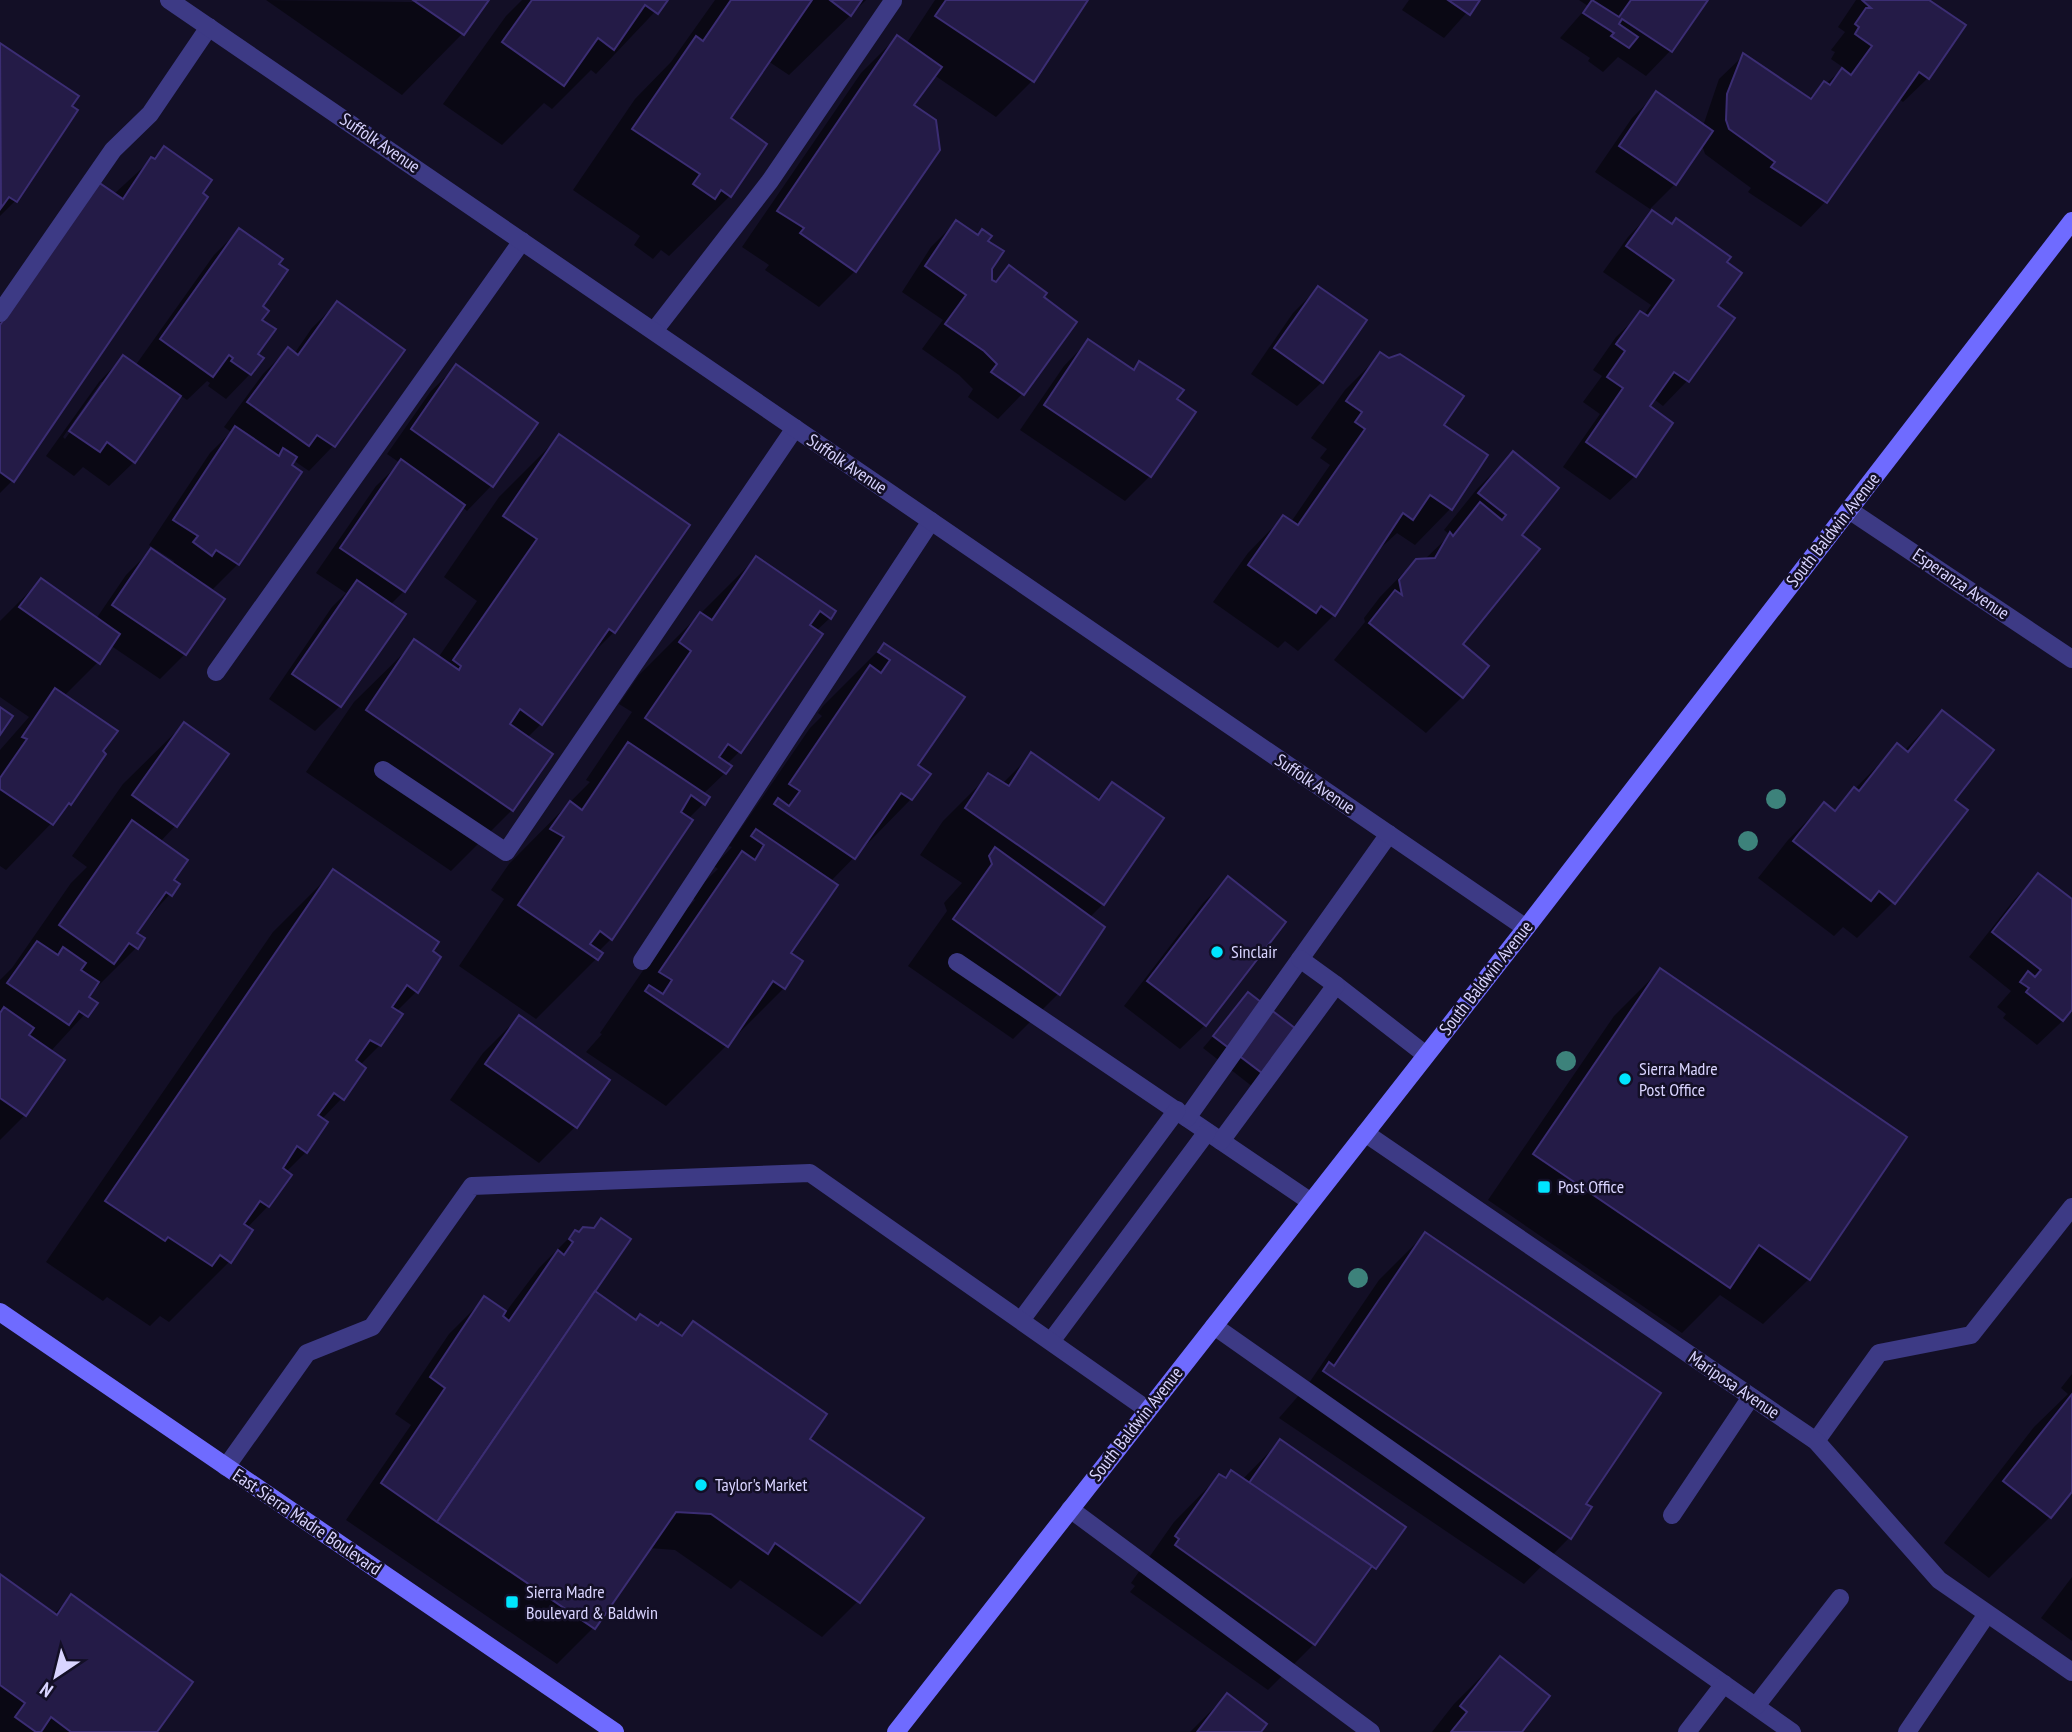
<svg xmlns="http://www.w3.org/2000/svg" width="2072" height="1732" font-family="'PT Sans Narrow',sans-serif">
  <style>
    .shadow { fill: #0007; fill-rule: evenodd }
    .building { fill: #241b47; stroke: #3b2d73; stroke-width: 2 }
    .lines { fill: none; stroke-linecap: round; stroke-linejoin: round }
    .lane { stroke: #3d3a85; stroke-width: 18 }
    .street { stroke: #3d3a85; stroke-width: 18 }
    .secondary { stroke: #6f6bff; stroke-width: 18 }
    .tree { fill: #3d827b }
    .poi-dot { fill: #00e5ff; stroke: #130f26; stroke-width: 2.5 }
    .labels { text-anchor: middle; stroke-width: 5; stroke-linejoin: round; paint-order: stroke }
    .street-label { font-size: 18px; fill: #d9d4ff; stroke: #130f26 }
    .poi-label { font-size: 18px; fill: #d9d4ff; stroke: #130f26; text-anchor: start }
  </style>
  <rect width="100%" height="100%" fill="#130f26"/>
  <!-- shadow -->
  <g class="shadow">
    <polygon points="266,0 413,2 486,0 462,34 402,95"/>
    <polygon points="522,0 666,0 596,74 591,70 552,109 544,103 502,145 443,104 506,16"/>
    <polygon points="715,0 866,0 789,75 768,61 729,119 730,196 669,256 661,250 653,259 634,245 640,236 573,190 635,99 671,62"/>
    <polygon points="935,0 1086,0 1032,81 996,117 934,75 912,105 855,271 819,307 765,270 769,265 742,247 861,73 897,37 906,44"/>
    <polygon points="1409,0 1478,0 1444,38 1402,10"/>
    <polygon points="1579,0 1705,0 1670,51 1646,76 1618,57 1603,72 1588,61 1590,58 1560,38 1588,6"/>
    <polygon points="1856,0 1926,0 1928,78 1903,102 1898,98 1825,202 1801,227 1748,192 1751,188 1705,154 1702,145 1675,184 1650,209 1595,172 1632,118 1657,93 1703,126 1719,79 1744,55 1808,99 1844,68 1831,59 1835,52 1831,50 1845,32 1838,27"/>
    <polygon points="0,45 77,96 70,107 76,111 15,201 0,216"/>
    <polygon points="164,148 12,481 0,493 0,299"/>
    <polygon points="1652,212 1725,263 1716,306 1732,318 1687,381 1663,406 1654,399 1647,406 1635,476 1610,500 1563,467 1600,414 1583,402 1602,376 1593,370 1616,337 1641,313 1644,315 1651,305 1603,272 1628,237"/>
    <polygon points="956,222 985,242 990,281 993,283 1009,268 1075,322 1022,394 998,419 968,397 973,389 959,375 922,349 943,320 902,292 931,247"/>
    <path d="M 239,230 L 260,306 L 256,354 L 250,374 L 226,399 L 208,386 L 210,383 L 207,381 L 187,400 L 180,395 L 134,462 L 109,486 L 83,467 L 74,476 L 46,456 L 99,382 L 123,357 L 135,366 L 214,255 ZM 101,382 L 106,382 L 65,439 L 63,437 Z"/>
    <polygon points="1318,288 1322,382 1297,406 1251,374 1293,313"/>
    <polygon points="337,303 402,350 333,446 309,471 293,460 238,564 213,589 204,583 202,585 222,599 185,654 160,679 110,645 98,662 64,696 70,804 6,870 0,866 0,750 29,717 0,697 0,621 41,580 96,619 126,575 151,550 172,565 174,561 149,545 210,453 231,432 224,427 263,374 288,349 294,354 312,328"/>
    <polygon points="1088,341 1132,371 1140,363 1175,399 1193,412 1150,476 1125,501 1020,430 1064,366"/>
    <polygon points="1381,354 1442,426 1451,508 1415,545 1397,533 1374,554 1334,615 1298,651 1285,641 1278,648 1213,602 1248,553 1283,517 1291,522 1330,465 1320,458 1327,449 1311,438 1345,390"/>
    <polygon points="456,367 536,424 491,486 467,511 462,507 404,591 390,605 403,615 340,706 315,731 269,699 332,607 346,593 316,573 376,486 400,463 387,454 431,391"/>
    <polygon points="559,437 614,632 582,664 541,724 527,738 550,754 512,810 451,871 306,772 354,702 415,642 438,658 477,601 444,577 499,497"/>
    <polygon points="1513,453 1519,535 1461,644 1487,666 1462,697 1426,733 1334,660 1365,622 1364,618 1380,597 1416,560 1424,560 1450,535 1444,530 1477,489"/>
    <polygon points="756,558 830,618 816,631 821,634 739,752 727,764 725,773 703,794 703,804 688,819 611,939 598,952 597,958 536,1019 459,966 504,899 491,890 509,864 590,782 586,780 632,712 619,704 639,675"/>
    <polygon points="884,645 962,698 916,765 911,799 830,882 789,953 784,988 666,1106 586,1052 602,1034 600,1033 682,914 695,900 692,897 695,891 718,869 714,866 732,847 729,846 810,728 822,716 818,713 823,706"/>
    <polygon points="1942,712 1953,801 1893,902 1857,938 1843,927 1834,936 1758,878 1788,840 1824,804 1833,811 1897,746 1904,751"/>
    <polygon points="184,724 226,755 175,826 160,842 172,881 178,885 135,933 143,939 136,948 87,997 95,1003 50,1052 25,1115 0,1140 0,980 12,968 71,883 87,867 72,856 123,784"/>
    <polygon points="1032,754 1096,800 1112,784 1103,904 1089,918 1059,993 1013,1039 908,966 947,911 944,903 962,883 920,855 943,821 989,775 1002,784"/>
    <polygon points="334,871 430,952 416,992 396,1012 380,1045 360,1065 342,1098 322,1119 306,1152 286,1172 268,1206 247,1228 229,1262 169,1322 160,1316 150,1326 107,1297 103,1301 46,1262 273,932"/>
    <polygon points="2038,875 2072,902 2072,1012 2037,1045 2003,1018 2006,1014 1997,1007 2011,991 1969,957 2014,900"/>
    <polygon points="1228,879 1205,1025 1180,1049 1124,1006 1203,903"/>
    <polygon points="1660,970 1809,1279 1763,1324 1720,1295 1682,1333 1488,1200 1614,1016"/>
    <polygon points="1248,995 1298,1033 1253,1087 1203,1048"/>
    <polygon points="519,1017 575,1127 539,1163 450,1100 483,1053"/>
    <polygon points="601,1220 593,1291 635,1321 680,1337 694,1323 808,1439 858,1601 822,1637 740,1580 731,1589 675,1550 649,1548 593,1628 557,1664 346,1520 411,1425 395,1414 449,1334 485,1298 505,1313 539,1268 575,1232 578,1234 592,1229"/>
    <polygon points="1425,1234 1584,1504 1569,1538 1524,1584 1279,1418 1307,1386 1379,1280"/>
    <polygon points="2072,1374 2072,1489 2050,1517 1989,1578 1944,1543 2034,1427 2068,1394 2061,1388"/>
    <polygon points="1280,1441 1403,1528 1314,1644 1268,1690 1130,1592 1135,1586 1131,1583 1174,1522 1219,1476 1225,1480 1242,1480"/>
    <polygon points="0,1576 53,1615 71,1597 155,1732 0,1732"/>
    <polygon points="2072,1577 2072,1641 2041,1618"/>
    <polygon points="1500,1658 1519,1732 1432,1732 1454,1704"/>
    <polygon points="1227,1695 1259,1732 1190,1732"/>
  </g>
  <!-- building -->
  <g class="building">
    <polygon points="413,0 489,0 464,35"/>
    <polygon points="532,0 668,0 658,14 645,5 614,50 598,38 564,86 502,42"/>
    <polygon points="731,0 812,0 731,118 767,144 731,197 721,190 715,199 693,184 700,174 632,129 696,36 703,41"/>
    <polygon points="830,0 862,0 851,16"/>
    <polygon points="946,0 1088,0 1034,82 935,16"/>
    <polygon points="1448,0 1480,0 1470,15"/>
    <polygon points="1592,0 1619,17 1631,0 1708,0 1672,52 1622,19 1619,24 1638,37 1629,48 1611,36 1614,33 1583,13"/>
    <polygon points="1862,0 1929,0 1966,25 1929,79 1919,72 1827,203 1771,167 1775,162 1729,129 1726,120 1727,94 1743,53 1811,99 1824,81 1830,85 1842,68 1851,75 1872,46 1855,34 1859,27 1855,24 1866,8 1871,8"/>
    <polygon points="897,35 942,67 914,105 936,120 940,150 856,272 800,233 804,228 777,211"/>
    <polygon points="0,43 79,96 72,106 78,110 17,202 9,197 1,208"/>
    <polygon points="1656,91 1713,131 1676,185 1619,146"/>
    <polygon points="164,146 212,180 203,193 208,197 14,482 0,472 0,325 98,182 123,199 151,157 155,159"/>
    <polygon points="1652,210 1672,224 1676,218 1731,257 1727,262 1742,273 1718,306 1735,318 1689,382 1674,372 1650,406 1673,423 1636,477 1586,442 1623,388 1607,377 1625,351 1616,344 1640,311 1648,316 1674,280 1626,246"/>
    <polygon points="956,220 978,235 982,229 992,236 988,241 1004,251 992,269 992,280 996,282 1009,265 1047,293 1044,297 1077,322 1024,395 991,372 997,364 984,351 945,324 966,295 925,266"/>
    <polygon points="239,228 283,259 279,264 288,270 263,306 269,311 262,320 276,329 258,354 264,358 251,375 231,361 233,358 229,355 213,377 160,339"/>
    <polygon points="1318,286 1367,320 1323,383 1274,348"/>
    <polygon points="337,301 405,350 335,447 317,435 309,446 247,402 288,347 298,355"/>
    <polygon points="1088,339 1134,370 1139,361 1184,390 1177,399 1196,412 1151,477 1044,405"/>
    <polygon points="1380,352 1389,358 1400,354 1464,396 1444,425 1488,455 1452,510 1430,495 1413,520 1403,513 1335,616 1321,606 1316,613 1248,565 1283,515 1298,525 1365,429 1355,422 1362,412 1346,401"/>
    <polygon points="123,355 181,396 135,463 107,442 100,452 69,431"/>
    <polygon points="456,364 538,423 493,487 411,429"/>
    <polygon points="235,426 279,456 283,448 297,457 292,465 302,472 239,565 216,550 212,556 193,542 198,536 173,520"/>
    <polygon points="559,434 690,525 615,633 609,629 542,725 520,709 510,724 553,754 513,811 366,710 414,639 459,670 461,666 453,660 537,539 503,516"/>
    <polygon points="1513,451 1559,488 1522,535 1540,549 1463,644 1489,666 1463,698 1369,623 1395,590 1402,595 1399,580 1416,559 1435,558 1450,532 1453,536 1480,502 1502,520 1506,515 1478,493"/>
    <polygon points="401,459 465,505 405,592 340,548"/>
    <polygon points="151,548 225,599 186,655 112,605"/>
    <polygon points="756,556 836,611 831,619 820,611 810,625 823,634 741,753 728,744 719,757 732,766 726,774 645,718 691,651 679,642 700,612 712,620"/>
    <polygon points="41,578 120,634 100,664 19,607"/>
    <polygon points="357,580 406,614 341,707 292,674"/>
    <polygon points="884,643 965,697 918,765 931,774 912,800 901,793 855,859 774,804 778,798 789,806 800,791 789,784 870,665 881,673 890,660 878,652"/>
    <polygon points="55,688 118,731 103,751 106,754 71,805 69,803 53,825 0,789 0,778 27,739 22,737"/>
    <polygon points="0,707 13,716 0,735"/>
    <polygon points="1942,710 1994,750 1955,800 1968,810 1895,904 1879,891 1871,901 1793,841 1824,802 1835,811 1854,787 1859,791 1897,743 1908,752"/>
    <polygon points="184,722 229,754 177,827 132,795"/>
    <polygon points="628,742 710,797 705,805 691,795 681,812 693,820 612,940 600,931 590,944 603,953 598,960 518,905 564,837 550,829 570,801 582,810"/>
    <polygon points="1031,752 1099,800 1112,782 1164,818 1104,905 965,808 988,773 1009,786"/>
    <polygon points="132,820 188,860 174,880 180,884 172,896 166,892 137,933 145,938 138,949 129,943 114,964 59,925"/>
    <polygon points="756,829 838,885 791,953 803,961 785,989 773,981 728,1047 645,991 649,985 663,994 672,980 659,972 742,851 755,860 764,845 751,836"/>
    <polygon points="995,847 1105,927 1060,995 953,919 992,864 989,856"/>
    <polygon points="333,869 439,942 433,951 441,957 418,993 407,985 392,1007 403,1014 381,1046 370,1040 356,1060 366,1068 344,1100 334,1093 318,1115 328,1122 307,1153 297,1146 283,1168 292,1175 269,1207 260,1201 244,1224 253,1230 231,1263 220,1255 212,1266 168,1237 165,1241 105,1201"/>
    <polygon points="2038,873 2072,899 2072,1010 2063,1021 2026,992 2029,988 2020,982 2028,971 2035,977 2041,970 1992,932"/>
    <polygon points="1228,876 1286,922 1206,1026 1147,981"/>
    <polygon points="37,941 58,955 63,947 86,963 81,970 99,982 89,997 98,1003 88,1017 79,1011 69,1025 7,983"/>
    <polygon points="1660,968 1907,1137 1810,1280 1759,1245 1730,1288 1533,1154"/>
    <polygon points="1248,992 1300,1032 1266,1076 1213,1036"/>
    <polygon points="4,1007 34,1028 29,1035 65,1060 26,1116 0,1098 0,1013"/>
    <polygon points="519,1015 610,1080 577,1128 485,1064"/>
    <polygon points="601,1218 631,1239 437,1522 381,1483 445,1388 430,1377 484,1296 506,1311 503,1316 509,1321 558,1250 564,1255 573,1242 569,1239 575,1230 579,1232 583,1227 594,1228"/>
    <polygon points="1425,1232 1661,1393 1586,1504 1592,1507 1571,1539 1323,1371 1329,1362 1334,1366"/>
    <polygon points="595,1291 636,1320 640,1314 658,1326 661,1322 682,1336 693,1321 827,1414 810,1439 924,1518 860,1603 775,1543 768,1554 711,1514 676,1512 595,1629 437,1522"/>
    <polygon points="2072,1394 2072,1492 2051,1518 2003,1481"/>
    <polygon points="1280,1439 1406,1527 1376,1569 1249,1483"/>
    <polygon points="1231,1470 1372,1566 1315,1645 1175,1545 1179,1539 1175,1536 1219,1474 1226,1478"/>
    <polygon points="0,1574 57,1615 71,1594 193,1682 157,1732 71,1732 51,1717 41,1732 36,1732 15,1717 25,1703 0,1685"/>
    <polygon points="1500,1656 1550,1696 1522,1732 1451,1732 1467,1712 1460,1706"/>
    <polygon points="1227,1693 1267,1724 1261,1732 1197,1732"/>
  </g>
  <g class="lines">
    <!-- lane -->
    <g class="lane">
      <polyline points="0,313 113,150 150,114 209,27"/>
      <polyline points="654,331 770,181 893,1"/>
      <polyline points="216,672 522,241"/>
      <polyline points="383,770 506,852 795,428"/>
      <polyline points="642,961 931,521"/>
      <polyline points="957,962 1311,1202"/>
      <polyline points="1336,985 1426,1055"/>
      <polyline points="1187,1118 1389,834"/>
      <polyline points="1221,1141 1336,985 1300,959"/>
      <polyline points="1022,1319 1177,1110"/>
      <polyline points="1214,1326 1792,1732"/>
      <polyline points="1052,1340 1207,1132"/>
      <polyline points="1816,1441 1879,1353 1971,1335 2072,1207"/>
      <polyline points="226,1467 307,1353 372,1327 472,1186 810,1173 1148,1410"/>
      <polyline points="1070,1509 1371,1732"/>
      <polyline points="1672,1515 1751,1397"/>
      <polyline points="1756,1706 1840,1598"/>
      <polyline points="1687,1732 1724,1684"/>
      <polyline points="1907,1732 1987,1614"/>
    </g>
    <!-- street -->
    <g class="street">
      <polyline points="169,0 1526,928"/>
      <polyline points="1849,510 2072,659"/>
      <polyline points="1365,1133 1816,1441 1939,1580 2072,1672"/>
    </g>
    <!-- secondary -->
    <g class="secondary">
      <polyline points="0,1312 615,1732"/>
      <polyline points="896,1732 1526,928 2072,221"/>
    </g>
  </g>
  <!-- trees -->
  <g class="tree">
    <circle cx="1776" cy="799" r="10"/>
    <circle cx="1748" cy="841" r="10"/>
    <circle cx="1566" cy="1061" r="10"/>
    <circle cx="1358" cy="1278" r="10"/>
  </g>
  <!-- markers -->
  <g class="poi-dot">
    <circle cx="1217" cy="952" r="7"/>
    <circle cx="1625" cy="1079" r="7"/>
    <rect x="1537" y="1180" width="14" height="14" rx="3.5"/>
    <circle cx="701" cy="1485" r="7"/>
    <rect x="505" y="1595" width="14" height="14" rx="3.5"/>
  </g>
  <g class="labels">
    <!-- street labels -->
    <g class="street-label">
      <text transform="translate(380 143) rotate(34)" y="6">Suffolk Avenue</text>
      <text transform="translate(847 464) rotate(34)" y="6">Suffolk Avenue</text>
      <text transform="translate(1833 530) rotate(-52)" y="6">South Baldwin Avenue</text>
      <text transform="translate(1961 584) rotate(34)" y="6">Esperanza Avenue</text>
      <text transform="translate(1315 784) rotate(34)" y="6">Suffolk Avenue</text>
      <text transform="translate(1486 978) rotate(-52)" y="6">South Baldwin Avenue</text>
      <text transform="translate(1734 1385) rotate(34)" y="6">Mariposa Avenue</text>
      <text transform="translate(1136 1424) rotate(-52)" y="6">South Baldwin Avenue</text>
      <text transform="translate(307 1522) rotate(34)" y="6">East Sierra Madre Boulevard</text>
    </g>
    <!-- poi labels -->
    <g class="poi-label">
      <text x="1231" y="958">Sinclair</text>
      <text x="1639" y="1075">Sierra Madre<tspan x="1639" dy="21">Post Office</tspan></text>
      <text x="1558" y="1193">Post Office</text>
      <text x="715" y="1491">Taylor's Market</text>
      <text x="526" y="1598">Sierra Madre<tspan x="526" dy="21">Boulevard &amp; Baldwin</tspan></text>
    </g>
  </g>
  <!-- north arrow -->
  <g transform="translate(56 1676) rotate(215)" stroke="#130f26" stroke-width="5" paint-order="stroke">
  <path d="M0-5L12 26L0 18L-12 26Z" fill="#d9d4ff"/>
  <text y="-10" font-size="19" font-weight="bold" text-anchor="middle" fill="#d9d4ff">N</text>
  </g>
</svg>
